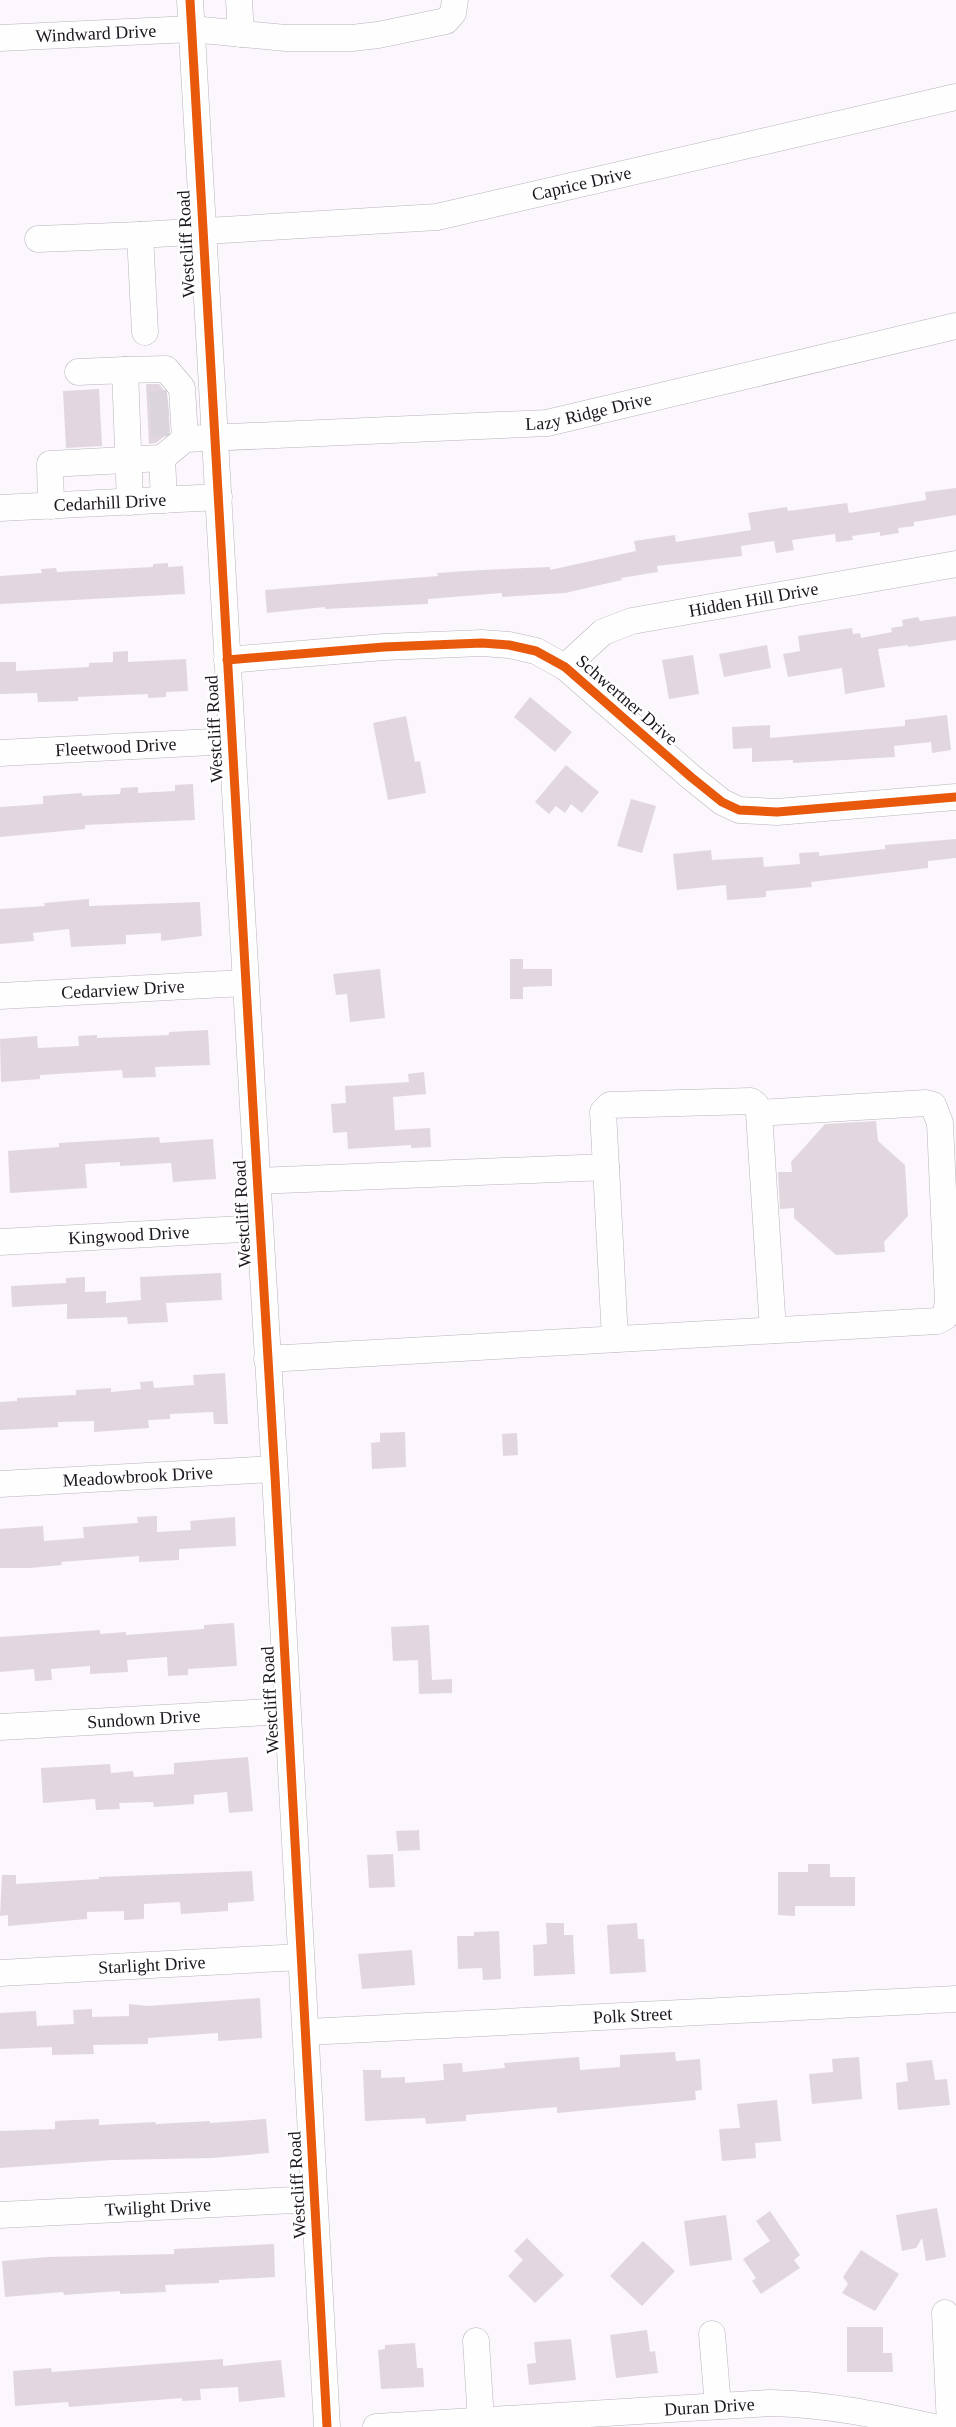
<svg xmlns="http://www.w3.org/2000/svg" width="956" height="2427" font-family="'Times New Roman',serif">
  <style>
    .building { fill: #e3d7df }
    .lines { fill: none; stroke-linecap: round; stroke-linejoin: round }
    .minor-tunnel { stroke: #dad5dc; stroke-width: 26; stroke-dasharray: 26 13; stroke-linecap: butt }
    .minor-casing { stroke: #b9b4bb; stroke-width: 27 }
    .minor { stroke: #fefeff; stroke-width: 26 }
    .cycleway-casing { stroke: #fff; stroke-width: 13 }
    .cycleway { stroke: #e8590c; stroke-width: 9 }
    .labels { text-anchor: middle; stroke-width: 4.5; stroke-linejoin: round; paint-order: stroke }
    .street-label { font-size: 18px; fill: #1c161e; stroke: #fff }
  </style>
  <rect width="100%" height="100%" fill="#fbf7fd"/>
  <!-- building -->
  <g class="building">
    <polygon points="146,384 159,384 167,394 170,432 156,443 149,444"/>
    <polygon points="99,389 102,446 66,448 63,391"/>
    <polygon points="956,488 956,515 914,522 914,526 898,528 899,533 880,536 880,532 852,536 853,540 836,542 835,534 792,540 794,550 776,553 774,541 741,546 742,556 657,566 658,572 621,578 622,580 565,593 502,597 502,593 428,599 428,604 325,609 325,607 267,613 265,590 438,576 437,573 482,570 550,567 550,570 636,551 634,541 675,535 676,542 751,530 748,513 787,507 788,511 847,503 849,513 926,500 925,492"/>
    <polygon points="168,563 168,567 183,566 185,594 0,604 0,576 42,573 41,569 56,568 57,572 153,567 153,564"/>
    <polygon points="956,616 956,640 908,647 908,645 878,649 885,687 845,694 842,668 788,677 783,654 800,651 798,636 852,628 853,634 860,633 861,638 892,632 891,628 903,626 902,620 918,617 920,621"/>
    <polygon points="767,645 771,668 724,677 719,654"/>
    <polygon points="128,651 128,662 186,659 188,691 166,692 166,697 148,698 148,694 78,697 78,701 38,702 37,693 0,694 0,662 16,662 16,671 89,667 89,663 113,662 113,652"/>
    <polygon points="693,655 699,694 669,699 662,660"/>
    <polygon points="530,697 572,732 555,752 514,717"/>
    <polygon points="947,715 951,750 932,753 931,742 894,746 895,757 793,763 793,760 752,762 752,748 733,749 732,727 770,725 770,738 905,726 905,720"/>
    <polygon points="406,716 415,762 420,761 426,793 388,800 373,723"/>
    <polygon points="566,765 599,792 582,813 571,804 565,813 556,806 549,814 535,802"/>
    <polygon points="193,784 195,820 85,825 85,829 0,837 0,807 43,804 43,796 82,793 82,796 120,794 121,788 138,787 138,793 175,791 175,785"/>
    <polygon points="631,799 656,806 642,853 617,846"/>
    <polygon points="956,839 956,858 928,861 928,868 811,882 812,887 766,891 766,897 727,900 726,885 677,890 673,854 711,850 712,860 763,857 764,867 800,864 799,853 819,852 819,856 885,849 885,845"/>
    <polygon points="89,899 89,906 200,902 202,936 161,941 161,933 126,935 126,944 71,947 69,929 33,933 34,941 0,944 0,909 45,906 44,903"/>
    <polygon points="510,959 523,959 523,969 552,969 552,986 523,987 523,999 510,999"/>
    <polygon points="380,969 385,1018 350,1022 347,994 336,995 333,974"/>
    <polygon points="208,1030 210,1065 155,1067 156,1077 123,1078 122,1070 40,1075 40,1079 1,1082 0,1039 37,1036 38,1048 79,1046 78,1036 97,1035 97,1038 169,1035 169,1032"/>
    <polygon points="424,1072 426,1094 393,1097 395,1130 430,1128 431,1147 411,1148 411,1145 348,1149 347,1132 333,1133 331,1104 346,1103 345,1086 409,1082 408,1074"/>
    <polygon points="876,1121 878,1141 905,1165 908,1216 884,1242 885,1252 836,1255 794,1218 794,1208 780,1209 778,1172 792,1172 791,1162 825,1124"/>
    <polygon points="159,1137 160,1143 213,1139 216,1179 173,1182 171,1163 120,1166 120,1162 85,1164 87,1188 10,1193 8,1151 59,1147 59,1143"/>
    <polygon points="221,1273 222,1300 166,1303 168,1322 128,1324 127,1317 67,1319 67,1304 12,1307 11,1286 66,1283 66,1278 85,1277 85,1292 106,1291 106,1303 141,1300 140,1277"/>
    <polygon points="225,1373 228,1424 214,1424 213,1412 170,1414 170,1419 148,1420 149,1428 94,1432 94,1421 58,1422 58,1427 0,1430 0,1402 17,1401 17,1398 76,1395 76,1390 111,1388 111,1392 141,1389 140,1382 153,1381 154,1388 194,1385 193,1375"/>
    <polygon points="405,1432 406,1467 372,1469 371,1443 380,1442 380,1433"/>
    <polygon points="517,1433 518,1455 503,1456 502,1434"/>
    <polygon points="157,1516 157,1532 191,1530 190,1521 235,1517 236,1546 179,1549 179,1560 139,1562 139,1556 61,1562 62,1565 30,1568 0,1568 0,1529 43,1526 44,1541 84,1538 83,1527 138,1523 137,1517"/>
    <polygon points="234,1623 237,1666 188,1669 188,1675 168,1676 167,1657 127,1660 128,1672 90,1674 90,1666 51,1669 52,1680 35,1681 34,1669 0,1672 0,1637 100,1630 100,1634 126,1632 126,1635 204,1629 204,1625"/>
    <polygon points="429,1625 432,1680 452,1679 452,1693 419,1694 418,1660 393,1661 391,1627"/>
    <polygon points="248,1757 253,1811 229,1813 227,1792 194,1795 194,1804 154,1807 153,1802 119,1803 120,1809 96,1810 95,1799 43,1803 41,1768 110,1764 111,1773 133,1771 134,1777 174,1774 174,1763"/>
    <polygon points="419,1830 420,1850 398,1851 396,1831"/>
    <polygon points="393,1854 395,1887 369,1888 367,1855"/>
    <polygon points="808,1864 830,1864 830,1877 855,1877 855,1906 795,1906 795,1916 778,1915 778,1872 808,1872"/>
    <polygon points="252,1871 254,1901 228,1903 228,1911 181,1914 180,1902 144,1904 144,1919 124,1920 124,1911 87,1912 87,1919 8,1926 8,1915 0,1916 2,1875 16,1875 16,1884 99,1879 99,1877"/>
    <polygon points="546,1923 564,1923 564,1935 573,1935 575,1974 534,1976 533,1945 547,1944"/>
    <polygon points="637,1923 638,1939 644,1939 646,1972 610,1974 607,1925"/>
    <polygon points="499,1931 501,1979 483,1980 482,1968 458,1969 457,1936 474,1936 474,1932"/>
    <polygon points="412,1950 415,1985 362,1989 358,1954"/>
    <polygon points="260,1998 262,2038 218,2041 218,2033 148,2038 148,2044 93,2045 94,2054 52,2055 52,2047 0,2049 0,2013 36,2011 37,2026 74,2024 73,2010 92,2009 92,2017 129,2016 129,2004 148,2006"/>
    <polygon points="675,2052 676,2061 700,2059 702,2090 695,2091 696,2100 557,2113 557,2107 466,2115 466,2121 426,2124 425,2118 365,2121 363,2070 381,2070 381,2078 405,2077 405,2083 444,2080 443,2064 462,2063 463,2072 505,2068 504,2063 579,2057 580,2070 620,2067 620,2055"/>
    <polygon points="859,2057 862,2099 812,2104 809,2074 833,2072 832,2059"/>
    <polygon points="932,2060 935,2080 947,2079 950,2105 898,2110 896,2083 908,2081 906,2063"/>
    <polygon points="777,2100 781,2141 755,2143 756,2158 722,2161 719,2129 740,2128 737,2104"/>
    <polygon points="99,2119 99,2125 155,2122 156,2124 210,2121 210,2123 266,2119 269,2153 212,2158 112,2160 0,2168 0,2131 55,2129 55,2121"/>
    <polygon points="937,2208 946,2257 926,2261 922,2238 916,2248 902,2251 896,2215"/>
    <polygon points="770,2211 800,2255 794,2260 800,2268 761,2294 752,2281 756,2278 743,2259 770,2241 756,2221"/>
    <polygon points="726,2215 732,2260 690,2266 684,2221"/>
    <polygon points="527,2238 564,2275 535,2303 508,2276 523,2260 514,2251"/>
    <polygon points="643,2241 675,2271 642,2306 610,2276"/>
    <polygon points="274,2244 275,2277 219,2280 219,2283 165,2285 166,2292 120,2294 120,2291 64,2295 63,2292 5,2297 2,2261 48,2257 174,2254 174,2249"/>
    <polygon points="861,2250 899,2274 875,2311 842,2293 848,2284 843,2277"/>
    <polygon points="847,2327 883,2327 883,2353 892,2353 893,2372 847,2372"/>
    <polygon points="647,2330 650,2352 655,2351 658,2373 616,2378 610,2335"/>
    <polygon points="571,2339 576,2380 529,2385 527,2364 536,2363 534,2342"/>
    <polygon points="415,2343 417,2368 423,2368 424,2387 381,2389 378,2350 385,2349 385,2345"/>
    <polygon points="223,2359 223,2366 281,2360 285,2397 239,2402 238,2387 200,2389 201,2400 182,2401 182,2398 69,2407 68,2402 15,2406 13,2371 51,2368 52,2372"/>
  </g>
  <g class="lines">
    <!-- minor-tunnel -->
    <g class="minor-tunnel">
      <polyline points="150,405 168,403"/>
      <polyline points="151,424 169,423"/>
    </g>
    <!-- minor casing -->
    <g class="minor-casing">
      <g id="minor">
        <path d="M 190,0 C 215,492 246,984 275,1476 C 293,1793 309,2110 327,2427"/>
        <polyline points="239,0 241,34"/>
        <path id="s1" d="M 0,38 L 191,29 L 286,38 L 352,38 L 378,35 L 446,21 L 453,13 L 455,0"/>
        <polyline points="38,239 140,235"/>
        <path id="s2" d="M 145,332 L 140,235 L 437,217 L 956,97"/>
        <polyline points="125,370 166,369 182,388 185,439"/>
        <polyline points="78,372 125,370 130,502"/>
        <path id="s3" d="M 162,458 L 185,439 L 547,423 L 956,326"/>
        <polyline points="51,506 50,464 162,458 164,500"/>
        <path id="s4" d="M 0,508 L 219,497"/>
        <polyline points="227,660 384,647 482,643 509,645 536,651 565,667 691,777 722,802 739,810 777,812 956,797"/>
        <path id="s5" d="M 565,667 L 603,632 L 632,621 L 956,564"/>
        <path id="s6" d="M 0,753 L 231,741"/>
        <path id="s7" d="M 0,996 L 244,983"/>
        <polyline points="606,1167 603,1112 610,1105 751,1101 756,1105 759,1113 773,1330"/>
        <polyline points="256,1181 606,1167 615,1339"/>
        <path id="s8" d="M 0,1242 L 259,1228"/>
        <polyline points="267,1359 937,1321 945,1317 948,1302 940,1123 933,1105 926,1103 759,1113"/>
        <path id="s9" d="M 0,1484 L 274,1469"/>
        <path id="s10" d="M 0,1727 L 287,1711"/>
        <path id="s11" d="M 0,1973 L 301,1957"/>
        <path id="s12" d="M 307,2032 L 956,1999"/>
        <path id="s13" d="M 0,2215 L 314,2199"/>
        <polyline points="945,2313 950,2427"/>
        <polyline points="712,2334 718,2406"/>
        <polyline points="476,2341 481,2421"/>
        <path id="s14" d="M 376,2427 L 770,2403 C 826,2404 879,2415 933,2427"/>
      </g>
    </g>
    <!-- minor -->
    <use href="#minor" class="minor"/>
    <!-- cycleway casing -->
    <g class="cycleway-casing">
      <g id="cycleway">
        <path d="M 190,0 C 215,492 246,984 275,1476 C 293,1793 309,2110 327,2427"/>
        <polyline points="227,660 384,647 482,643 509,645 536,651 565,667 691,777 722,802 739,810 777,812 956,797"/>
      </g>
    </g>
    <!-- cycleway -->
    <use href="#cycleway" class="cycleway"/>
  </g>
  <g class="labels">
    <!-- street labels -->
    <g class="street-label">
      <text dy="6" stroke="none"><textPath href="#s1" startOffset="96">Windward Drive</textPath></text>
      <text dy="6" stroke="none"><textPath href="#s2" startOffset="543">Caprice Drive</textPath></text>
      <text transform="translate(186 244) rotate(-93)" y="6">Westcliff Road</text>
      <text dy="6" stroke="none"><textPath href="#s3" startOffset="435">Lazy Ridge Drive</textPath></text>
      <text dy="6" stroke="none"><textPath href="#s4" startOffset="110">Cedarhill Drive</textPath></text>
      <text dy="6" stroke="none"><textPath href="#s5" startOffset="206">Hidden Hill Drive</textPath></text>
      <text transform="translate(627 700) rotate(41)" y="6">Schwertner Drive</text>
      <text transform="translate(214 729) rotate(-93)" y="6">Westcliff Road</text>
      <text dy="6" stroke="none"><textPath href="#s6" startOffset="116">Fleetwood Drive</textPath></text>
      <text dy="6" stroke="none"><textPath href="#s7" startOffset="123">Cedarview Drive</textPath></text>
      <text transform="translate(242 1214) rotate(-93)" y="6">Westcliff Road</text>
      <text dy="6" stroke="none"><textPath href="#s8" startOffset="129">Kingwood Drive</textPath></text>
      <text dy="6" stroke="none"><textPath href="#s9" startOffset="138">Meadowbrook Drive</textPath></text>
      <text transform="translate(270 1700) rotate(-93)" y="6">Westcliff Road</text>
      <text dy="6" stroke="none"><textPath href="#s10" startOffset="144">Sundown Drive</textPath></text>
      <text dy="6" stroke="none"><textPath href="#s11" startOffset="152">Starlight Drive</textPath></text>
      <text dy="6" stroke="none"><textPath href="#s12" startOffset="326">Polk Street</textPath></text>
      <text transform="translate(297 2185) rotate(-93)" y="6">Westcliff Road</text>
      <text dy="6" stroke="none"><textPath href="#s13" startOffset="158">Twilight Drive</textPath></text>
      <text dy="6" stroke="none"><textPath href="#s14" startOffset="334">Duran Drive</textPath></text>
    </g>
  </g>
</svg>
